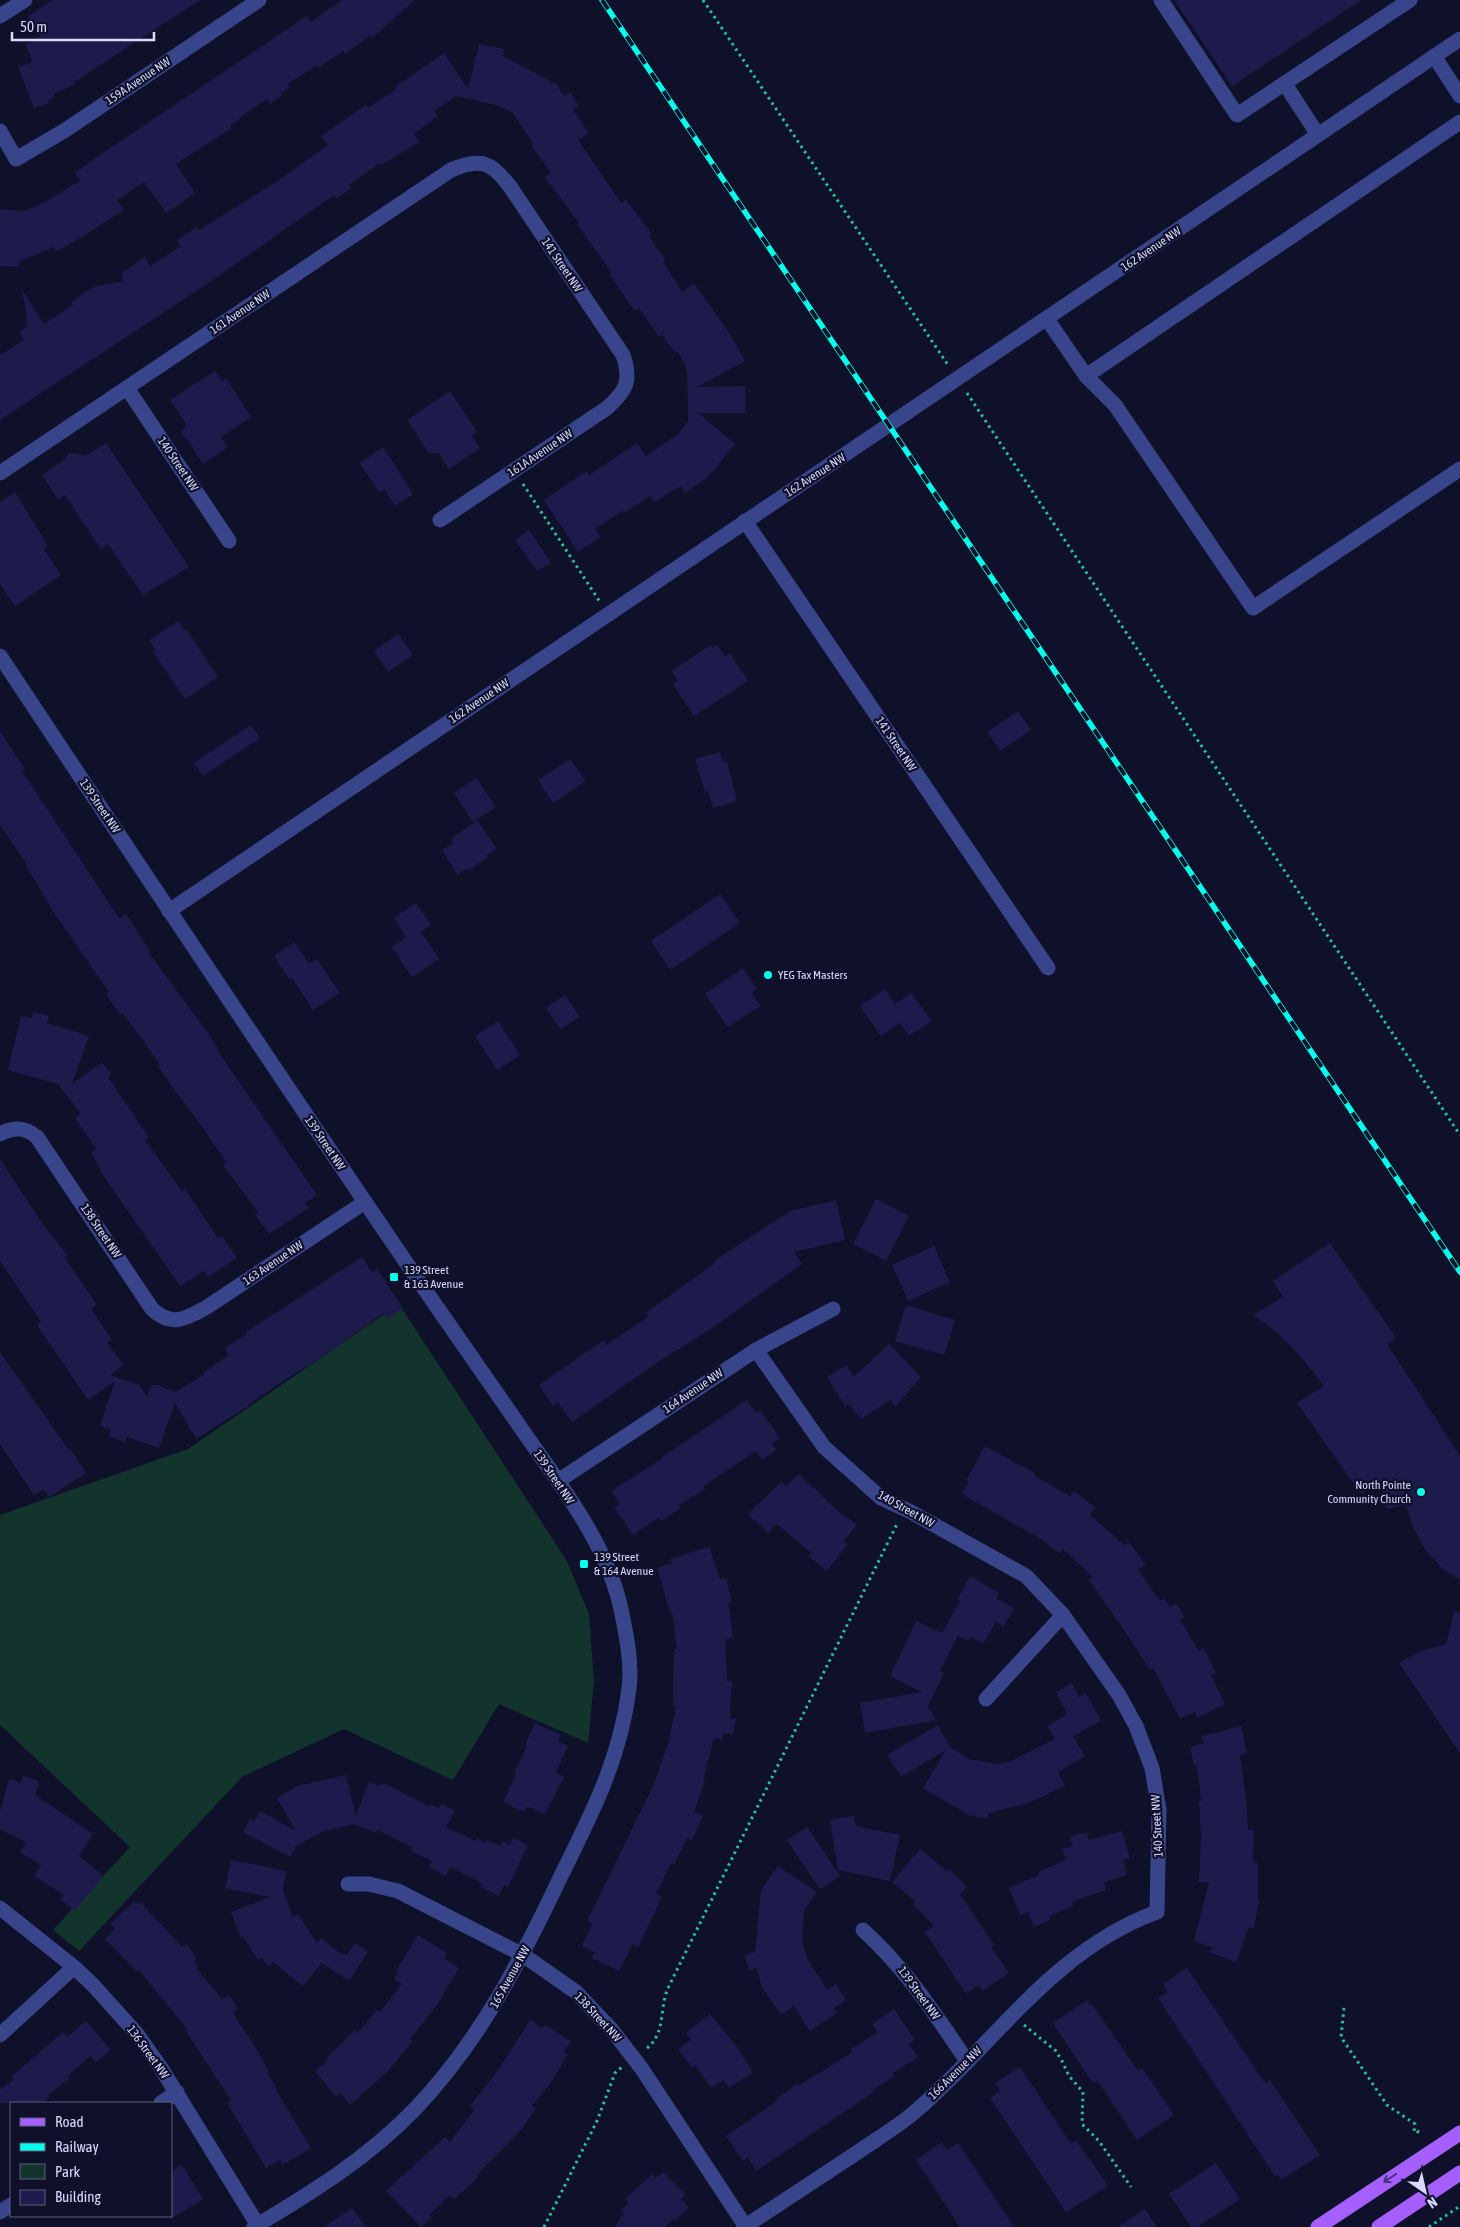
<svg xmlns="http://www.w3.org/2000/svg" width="1460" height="2227" font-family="'Asap Condensed',sans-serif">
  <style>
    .green { fill: #12342d }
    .building { fill: #1c1b4b }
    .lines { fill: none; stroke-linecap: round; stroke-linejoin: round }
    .path { stroke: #2cbf9c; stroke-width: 3; stroke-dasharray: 2.5 4; stroke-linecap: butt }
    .minor { stroke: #39458a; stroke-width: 15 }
    .major { stroke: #a65fff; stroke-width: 15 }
    .rail-casing { stroke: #04ffeb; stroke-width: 5.5 }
    .rail { stroke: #0f1029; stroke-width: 4; stroke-dasharray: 11; stroke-linecap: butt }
    .oneway { stroke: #4b307f }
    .poi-dot { fill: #04ffeb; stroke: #0f1029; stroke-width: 2 }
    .labels { text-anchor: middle; stroke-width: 4.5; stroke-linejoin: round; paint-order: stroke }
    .street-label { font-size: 12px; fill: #d8daff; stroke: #0f1029 }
    .poi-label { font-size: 12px; fill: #d8daff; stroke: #0f1029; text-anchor: start }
  </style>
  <rect width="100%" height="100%" fill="#0f1029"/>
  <!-- green -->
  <polygon class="green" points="399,1304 567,1561 589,1614 594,1682 588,1743 499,1704 453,1780 344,1729 242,1777 79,1951 53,1930 130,1847 0,1725 0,1515 188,1449"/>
  <!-- building -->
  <g class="building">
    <polygon points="53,0 200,0 74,82 76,84 54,94 55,97 48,100 49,103 34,108 18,67 33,62 25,44 41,36 28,16"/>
    <polygon points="342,0 415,0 372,38 370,36 345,54 343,51 318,68 316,66 288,84 290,87 281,93 282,95 270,104 267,99 239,118 240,119 230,126 232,128 176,164 195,193 166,213 144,182 117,200 124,210 85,235 56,252 53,247 19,262 19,267 0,266 0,209 25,211 45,202 80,181 75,173 94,159 307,16 311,22"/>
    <polygon points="1174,0 1361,0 1232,86"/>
    <polygon points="479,44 504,49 503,56 556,84 564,96 570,92 579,106 573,110 589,133 578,140 621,203 626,200 652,234 649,236 666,261 663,262 682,292 694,283 730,334 745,361 697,387 745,386 745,413 698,413 735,444 708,477 685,493 681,486 654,502 650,496 624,513 622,511 595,529 600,537 578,552 544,500 586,471 589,475 637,443 646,456 677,435 688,421 687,370 678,351 675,353 662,335 659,337 639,308 635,311 621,291 610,275 612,273 577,224 579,223 545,177 551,173 531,145 533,143 513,113 499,106 457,96 434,111 438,116 414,134 419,142 381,165 380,163 349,185 352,188 336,199 334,195 207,284 0,420 0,355 24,340 19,332 28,326 22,290 44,324 73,305 71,302 93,287 123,281 123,272 145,257 150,266 181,246 177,240 197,227 199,230 279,180 328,145 321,136 366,105 368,108 397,89 395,87 444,53 468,89"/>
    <polygon points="215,371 222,381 226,378 251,417 221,437 228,447 203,464 188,440 183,437 182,432 186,424 170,400"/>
    <polygon points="450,391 477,432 472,436 480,448 449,469 439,453 429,453 407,420"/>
    <polygon points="106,443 189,567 143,595 108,544 101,549 65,495 58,499 42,475 64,460 69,453 75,453 85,456"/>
    <polygon points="383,447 413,494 395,506 384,489 379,492 360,463"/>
    <polygon points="15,492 48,546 44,549 61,575 15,606 0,584 0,502"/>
    <polygon points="529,530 551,563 537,571 515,540"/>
    <polygon points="178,621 185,631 187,630 218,677 185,699 153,652 156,651 149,640"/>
    <polygon points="398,634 413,655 388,672 374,651"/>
    <polygon points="717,644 725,657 730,653 748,681 694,716 673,684 678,680 672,671 710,645 712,648"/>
    <polygon points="1018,711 1031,730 1000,751 987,732"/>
    <polygon points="251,725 260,738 203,776 194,763"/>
    <polygon points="0,731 25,769 22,771 119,918 126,914 150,951 148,952 208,1033 218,1049 217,1050 317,1195 305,1203 309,1208 269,1234 255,1214 258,1212 223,1165 226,1162 206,1132 171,1085 158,1066 160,1065 140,1036 122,1013 120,1015 106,994 109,992 55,914 26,866 27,865 0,825"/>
    <polygon points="720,752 723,762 727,761 737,801 713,808 708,791 705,792 695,759"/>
    <polygon points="570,759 586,781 553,803 538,780"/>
    <polygon points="476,778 496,807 473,822 454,793"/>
    <polygon points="477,820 497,849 486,855 488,857 468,871 466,869 458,875 442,850 453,843 451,839"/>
    <polygon points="720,894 740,923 670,970 651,941"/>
    <polygon points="416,903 431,925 421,932 439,959 412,977 392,947 406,937 394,918"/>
    <polygon points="294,942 309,964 317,959 340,993 313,1010 292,978 289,979 274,956"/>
    <polygon points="743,968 757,989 752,993 760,1006 728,1027 705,994"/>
    <polygon points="885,989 895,1004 911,993 932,1021 909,1036 900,1023 881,1036 860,1006"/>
    <polygon points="565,995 580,1017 560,1029 546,1008"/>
    <polygon points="33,1012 49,1016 47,1023 89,1036 72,1084 102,1062 111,1074 108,1077 149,1138 145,1140 182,1191 185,1189 218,1238 222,1236 237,1258 208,1277 204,1271 180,1286 103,1175 91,1152 96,1149 75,1118 81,1114 58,1084 8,1070 21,1016 32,1018"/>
    <polygon points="498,1021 520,1055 497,1070 475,1036"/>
    <polygon points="0,1159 40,1220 68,1256 65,1258 97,1305 91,1309 112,1340 107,1343 124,1365 110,1375 138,1384 147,1397 152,1385 158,1385 175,1392 205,1374 204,1372 229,1355 225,1348 247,1334 246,1332 362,1257 372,1272 377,1269 403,1308 388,1319 384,1313 329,1352 274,1387 248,1405 249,1406 196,1439 175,1403 159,1448 127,1437 125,1442 109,1436 111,1430 100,1426 115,1381 88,1400 37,1325 41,1322 0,1261"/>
    <polygon points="876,1199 909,1216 886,1261 853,1244"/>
    <polygon points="836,1200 845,1240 794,1252 802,1264 715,1326 678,1350 677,1349 572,1422 558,1403 553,1406 539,1385 604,1340 606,1345 648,1317 646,1313 715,1263 714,1261 790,1211"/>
    <polygon points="1330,1243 1396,1338 1387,1344 1460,1456 1460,1580 1444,1570 1426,1551 1413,1527 1406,1505 1386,1509 1380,1482 1361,1494 1297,1403 1324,1386 1302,1358 1278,1333 1253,1315 1283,1297 1273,1281"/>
    <polygon points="934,1246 950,1282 908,1301 892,1265"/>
    <polygon points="906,1305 955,1320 944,1355 895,1341"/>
    <polygon points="889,1344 921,1377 896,1406 890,1400 861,1419 849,1404 845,1406 827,1377 846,1365 854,1377"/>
    <polygon points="0,1352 68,1449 70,1448 86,1473 49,1497 44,1489 34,1495 0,1444"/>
    <polygon points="747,1400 756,1413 760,1410 780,1438 772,1444 776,1450 762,1460 756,1451 704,1486 705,1489 679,1505 681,1508 661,1521 658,1518 633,1535 614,1507 620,1504 611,1491 662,1459 661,1458"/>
    <polygon points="985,1446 1036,1474 1035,1476 1070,1496 1074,1491 1096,1508 1090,1515 1124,1545 1129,1542 1146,1565 1138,1570 1160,1601 1164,1598 1170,1607 1176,1603 1185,1617 1180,1620 1199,1651 1203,1648 1216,1672 1211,1675 1225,1704 1197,1718 1196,1711 1180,1719 1153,1668 1150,1670 1126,1633 1089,1580 1093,1577 1063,1549 1060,1554 1041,1539 962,1494 969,1482 966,1480"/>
    <polygon points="799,1474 839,1512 857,1525 844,1541 848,1544 827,1571 808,1556 811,1553 777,1524 768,1533 748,1514 782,1481 786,1486"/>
    <polygon points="709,1547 720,1579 726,1578 732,1602 729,1603 733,1638 725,1640 727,1681 732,1681 730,1718 736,1719 733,1735 724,1733 722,1740 714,1738 703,1780 705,1780 694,1812 703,1816 692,1840 687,1838 674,1865 671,1863 656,1894 662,1897 649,1924 638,1947 633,1944 619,1971 592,1958 595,1952 582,1946 592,1924 587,1921 653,1786 668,1744 676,1706 673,1705 674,1649 677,1649 672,1612 670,1613 657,1568 672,1563 670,1559"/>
    <polygon points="970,1576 999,1593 996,1598 1014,1608 1004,1626 996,1622 983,1644 971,1637 968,1641 958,1635 940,1671 944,1673 928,1707 936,1720 865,1733 860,1703 922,1692 890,1676 916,1621 942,1633 960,1601 957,1600"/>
    <polygon points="1454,1612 1460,1613 1460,1753 1399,1663 1421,1651 1446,1644"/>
    <polygon points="1072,1683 1079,1697 1086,1693 1101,1721 1073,1736 1085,1756 1058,1772 1065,1786 1028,1803 989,1813 987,1819 969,1815 923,1788 946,1750 901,1777 887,1755 938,1725 950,1747 969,1759 998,1764 1011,1761 1055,1739 1047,1726 1067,1714 1056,1692"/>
    <polygon points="535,1723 561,1735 558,1741 568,1746 556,1773 564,1777 545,1814 527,1806 524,1812 503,1802 516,1774 514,1773 527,1746 525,1745"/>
    <polygon points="1241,1726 1247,1753 1240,1755 1246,1798 1248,1830 1254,1830 1253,1863 1258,1863 1258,1900 1259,1901 1254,1928 1249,1927 1236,1962 1209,1952 1214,1948 1194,1941 1209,1882 1199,1882 1201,1837 1199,1801 1201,1801 1197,1765 1194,1766 1190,1747 1204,1743 1202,1736"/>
    <polygon points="346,1775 356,1816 369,1782 379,1786 384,1783 428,1806 429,1804 439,1808 441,1804 455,1811 446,1827 475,1841 476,1838 486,1843 488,1840 500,1846 503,1841 510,1845 513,1838 528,1845 508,1887 504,1885 499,1896 480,1887 482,1883 450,1867 446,1876 429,1867 432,1861 411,1851 412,1847 378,1830 377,1833 353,1824 322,1832 296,1846 290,1857 243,1832 250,1819 254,1822 260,1811 296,1831 277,1798 297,1786"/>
    <polygon points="23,1776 39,1781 35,1795 93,1834 79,1856 104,1876 74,1911 60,1899 64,1895 34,1876 41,1865 20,1852 26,1842 0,1829 0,1811 9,1779 21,1783"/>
    <polygon points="854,1816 856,1826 900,1835 890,1881 838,1870 830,1820"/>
    <polygon points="807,1827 840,1876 820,1889 787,1840"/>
    <polygon points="1122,1831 1130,1858 1123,1860 1127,1875 1104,1882 1106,1890 1072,1902 1073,1906 1049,1916 1050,1920 1034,1927 1028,1912 1020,1915 1009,1888 1039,1875 1038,1872 1066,1860 1062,1849 1073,1846 1070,1837 1087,1832 1089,1840"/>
    <polygon points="920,1849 947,1871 949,1869 967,1887 960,1894 994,1945 991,1947 1009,1973 982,1991 979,1985 966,1994 925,1932 934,1926 913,1904 915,1901 892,1882"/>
    <polygon points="231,1860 286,1871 283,1890 293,1917 298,1914 317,1943 321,1938 337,1951 347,1955 355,1943 368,1952 349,1981 322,1963 303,1986 273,1962 268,1966 262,1958 258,1960 243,1937 241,1938 231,1912 270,1897 225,1888"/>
    <polygon points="778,1866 817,1892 804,1911 802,1941 808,1960 827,1990 836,1984 846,2000 834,2008 837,2013 810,2031 794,2006 781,2015 761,1985 757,1968 749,1970 745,1955 755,1952 761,1890"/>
    <polygon points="134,1901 138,1904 140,1902 182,1947 186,1944 197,1958 194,1961 198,1966 196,1968 222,1999 229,1995 238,2009 233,2013 237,2020 254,2045 269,2071 267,2072 277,2089 276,2090 311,2148 283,2165 280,2160 266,2168 227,2103 231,2100 185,2030 187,2029 138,1969 136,1971 105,1939 115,1929 110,1924"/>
    <polygon points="418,1935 447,1953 444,1958 459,1968 437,2005 410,2039 413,2041 387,2072 350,2105 341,2093 336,2097 315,2071 326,2063 328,2056 355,2030 358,2033 377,2010 380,2012 402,1984 394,1979 398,1972 396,1971"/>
    <polygon points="1187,1968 1265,2083 1270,2080 1320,2155 1281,2180 1278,2175 1275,2176 1158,1998 1168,1992 1163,1984"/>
    <polygon points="1087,2000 1090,2006 1092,2004 1138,2071 1142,2068 1174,2115 1137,2140 1097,2080 1093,2083 1053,2023"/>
    <polygon points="894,2009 915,2040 909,2044 918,2057 892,2074 894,2076 873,2090 874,2092 756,2171 748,2158 743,2161 726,2136 777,2101 776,2099 797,2084 798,2086 853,2052 851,2049 878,2032 872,2024"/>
    <polygon points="710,2014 737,2047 753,2072 729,2088 724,2080 711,2088 695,2065 692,2067 678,2050 691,2039 686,2033"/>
    <polygon points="530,2020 543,2028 545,2025 571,2041 564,2052 568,2054 552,2081 532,2106 536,2108 520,2131 476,2176 478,2178 454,2199 450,2195 429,2215 432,2218 421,2227 386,2191 445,2137 450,2142 474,2110 470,2106 499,2069"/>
    <polygon points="86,2021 111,2050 96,2062 91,2056 67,2076 69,2079 48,2095 50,2097 43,2103 0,2103 0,2090 13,2080 11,2077 63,2032 67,2037"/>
    <polygon points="1020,2067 1071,2144 1076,2140 1108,2186 1066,2212 990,2098 1000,2091 995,2083"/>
    <polygon points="942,2142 947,2150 958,2143 1014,2227 960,2227 916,2160"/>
    <polygon points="1216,2163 1240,2199 1197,2227 1191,2227 1169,2194"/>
    <polygon points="182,2165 203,2199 171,2219 171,2171"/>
    <polygon points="663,2172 686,2195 681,2199 689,2207 675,2221 673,2219 665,2227 615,2227 624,2213 621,2210 629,2203 625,2199 652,2174 656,2178"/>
    <polygon points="352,2208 366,2227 324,2227"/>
    <polygon points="1145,2209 1157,2227 1118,2227"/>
  </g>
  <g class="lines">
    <!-- path -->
    <g class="path">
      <polyline points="703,0 948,365"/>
      <polyline points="967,393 1460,1135"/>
      <polyline points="523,484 600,602"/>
      <polyline points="1344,2008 1341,2037 1387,2105 1415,2124 1414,2131 1418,2131 1417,2136"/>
      <polyline points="1024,2025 1056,2051 1062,2061 1069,2076 1083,2092 1082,2124 1099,2141 1131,2187"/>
      <path d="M 647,2048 C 666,2033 659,2009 668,1988 L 897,1524"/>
      <polyline points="544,2227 597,2121 615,2073 622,2067"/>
      <polyline points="1429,2227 1460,2206"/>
    </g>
    <!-- minor -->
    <g class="minor">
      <polyline points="1161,0 1237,115 1410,0"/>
      <polyline points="0,16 25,0"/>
      <polyline points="1434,56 1460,96"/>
      <polyline points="1285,84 1318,135"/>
      <polyline points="0,131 16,159 64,131 259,0"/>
      <polyline points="1047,319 1086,376 1460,122"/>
      <polyline points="1086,376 1115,405 1253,608 1460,469"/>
      <polyline points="127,388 229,541"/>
      <path d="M 0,473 L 451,170 C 481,157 492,162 511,188 L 623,355 C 632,381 626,391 607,408 L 440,520"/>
      <polyline points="745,521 1048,968"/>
      <path d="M 0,656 C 137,862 274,1069 414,1274 C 450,1326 486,1378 523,1431 C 561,1486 609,1546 622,1614 C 627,1638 632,1665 629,1689 C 620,1760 592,1813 561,1876 C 521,1960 480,2041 415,2109 C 368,2158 311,2193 254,2227"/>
      <path d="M 169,911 C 599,619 1031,331 1460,39"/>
      <path d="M 0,1134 C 14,1127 25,1127 37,1137 L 152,1309 C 172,1328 187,1318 207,1307 L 365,1202"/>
      <polyline points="558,1481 756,1350 833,1309"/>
      <polyline points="986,1699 1063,1615"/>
      <polyline points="348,1884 369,1884 398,1891 523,1955 576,1992 612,2030 642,2069 746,2227"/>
      <polyline points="0,1908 74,1967 93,1985 137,2034 161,2068 259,2227"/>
      <path d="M 863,1930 C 907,1970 934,2013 967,2061"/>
      <polyline points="0,2035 74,1967"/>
      <polyline points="161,2103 177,2092"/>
      <polyline points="0,2212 11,2205"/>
      <path d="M 744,2227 C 782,2202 820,2177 858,2152 C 878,2138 899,2126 917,2110 C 997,2041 1053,1950 1157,1912 L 1159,1810 L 1152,1768 L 1136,1726 L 1119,1695 L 1063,1615 L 1026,1576 L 911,1512 L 881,1498 L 824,1447 L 756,1350"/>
    </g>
    <!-- major -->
    <g class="major">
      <polyline points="1318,2227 1460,2133"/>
      <polyline points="1379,2227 1460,2173"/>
    </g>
    <!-- rail casing -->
    <g class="rail-casing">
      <polyline id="rail" points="602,0 1460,1272"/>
    </g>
    <!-- rail -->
    <use href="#rail" class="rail"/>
  </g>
  <!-- one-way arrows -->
  <defs><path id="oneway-shaft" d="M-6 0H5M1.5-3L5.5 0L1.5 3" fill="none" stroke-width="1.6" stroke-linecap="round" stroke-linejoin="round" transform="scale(1.25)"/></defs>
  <use class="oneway" href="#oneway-shaft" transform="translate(1390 2178) rotate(146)"/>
  <!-- markers -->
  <g class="poi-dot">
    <circle cx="768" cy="975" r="5"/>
    <rect x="389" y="1272" width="10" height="10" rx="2.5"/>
    <circle cx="1421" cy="1492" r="5"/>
    <rect x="579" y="1559" width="10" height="10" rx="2.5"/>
  </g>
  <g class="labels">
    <!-- street labels -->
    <g class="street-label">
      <text transform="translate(138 81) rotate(-34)" y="4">159A Avenue NW</text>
      <text transform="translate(1151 249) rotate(-34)" y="4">162 Avenue NW</text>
      <text transform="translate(562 265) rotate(56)" y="4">141 Street NW</text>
      <text transform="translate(240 312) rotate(-34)" y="4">161 Avenue NW</text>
      <text transform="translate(540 453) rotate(-34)" y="4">161A Avenue NW</text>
      <text transform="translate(178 464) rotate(56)" y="4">140 Street NW</text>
      <text transform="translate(815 475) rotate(-33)" y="4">162 Avenue NW</text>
      <text transform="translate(479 701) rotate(-34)" y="4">162 Avenue NW</text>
      <text transform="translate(896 744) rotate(56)" y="4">141 Street NW</text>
      <text transform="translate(100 806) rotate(56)" y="4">139 Street NW</text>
      <text transform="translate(325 1143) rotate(56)" y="4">139 Street NW</text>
      <text transform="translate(101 1231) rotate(56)" y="4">138 Street NW</text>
      <text transform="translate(273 1263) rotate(-34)" y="4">163 Avenue NW</text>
      <text transform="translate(693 1391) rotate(-34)" y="4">164 Avenue NW</text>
      <text transform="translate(554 1477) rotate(56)" y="4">139 Street NW</text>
      <text transform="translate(906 1509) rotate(29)" y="4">140 Street NW</text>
      <text transform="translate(1157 1826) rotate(-93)" y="4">140 Street NW</text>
      <text transform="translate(510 1977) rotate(-61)" y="4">165 Avenue NW</text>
      <text transform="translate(919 1993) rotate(54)" y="4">139 Street NW</text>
      <text transform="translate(598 2017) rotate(47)" y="4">138 Street NW</text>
      <text transform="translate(148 2052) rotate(54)" y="4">136 Street NW</text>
      <text transform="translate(955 2073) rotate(-45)" y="4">166 Avenue NW</text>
    </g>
    <!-- poi labels -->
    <g class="poi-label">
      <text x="778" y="979">YEG Tax Masters</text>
      <text x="404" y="1274">139 Street<tspan x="404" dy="14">&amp; 163 Avenue</tspan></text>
      <text x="1411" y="1489" text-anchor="end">North Pointe<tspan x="1411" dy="14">Community Church</tspan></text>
      <text x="594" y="1561">139 Street<tspan x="594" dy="14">&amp; 164 Avenue</tspan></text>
    </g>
  </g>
  <!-- legend -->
  <rect x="10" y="2102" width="162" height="115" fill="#0f1029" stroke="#5f617f"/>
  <rect x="20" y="2118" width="25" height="8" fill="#a65fff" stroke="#5f617f"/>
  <text x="55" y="2127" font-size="15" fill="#d8daff">Road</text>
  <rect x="20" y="2143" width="25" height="8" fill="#04ffeb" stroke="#5f617f"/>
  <text x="55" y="2152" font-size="15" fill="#d8daff">Railway</text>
  <rect x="20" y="2164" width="25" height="15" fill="#12342d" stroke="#5f617f"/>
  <text x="55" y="2177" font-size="15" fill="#d8daff">Park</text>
  <rect x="20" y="2190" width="25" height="15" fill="#1c1b4b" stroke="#5f617f"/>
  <text x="55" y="2202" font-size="15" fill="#d8daff">Building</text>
  <!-- north arrow -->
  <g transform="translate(1425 2192) rotate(146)" stroke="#0f1029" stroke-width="4" paint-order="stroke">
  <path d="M0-4L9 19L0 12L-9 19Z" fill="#d8daff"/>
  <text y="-8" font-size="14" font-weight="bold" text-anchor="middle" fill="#d8daff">N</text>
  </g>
  <!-- scale -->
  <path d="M12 32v8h142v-8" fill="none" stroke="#d8daff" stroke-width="2.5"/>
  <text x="20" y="32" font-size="15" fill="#d8daff" stroke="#0f1029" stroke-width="4" paint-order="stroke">50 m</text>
</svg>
